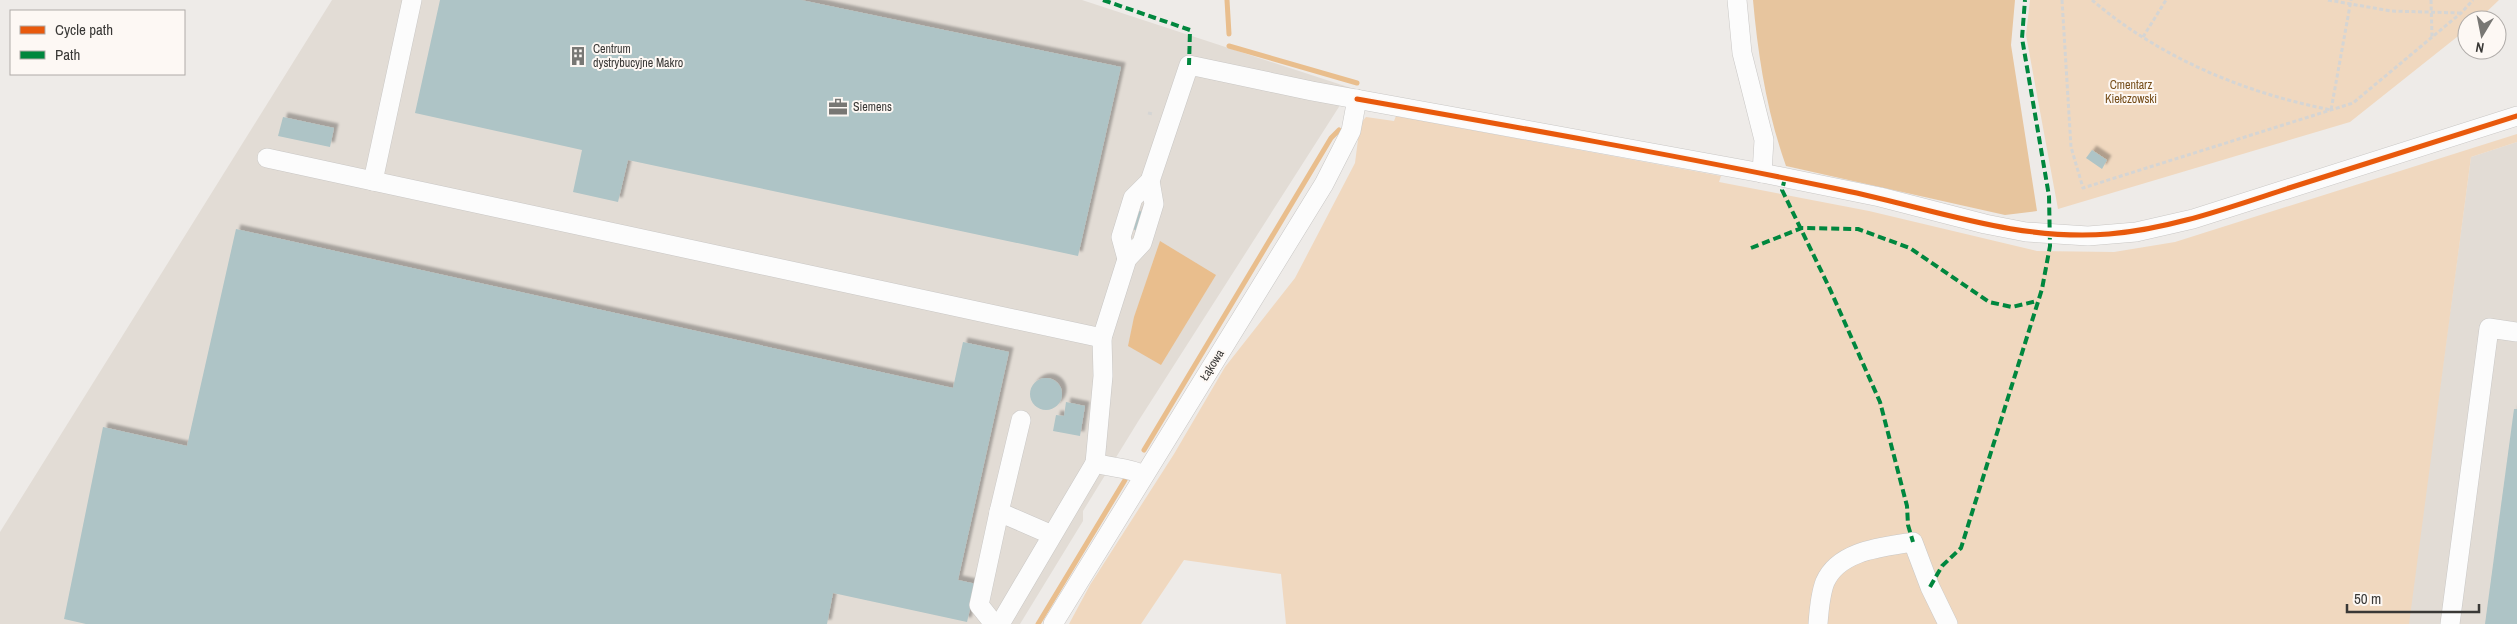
<svg xmlns="http://www.w3.org/2000/svg" width="2517" height="624" font-family="'Archivo Narrow',sans-serif">
  <style>
    .built { fill: #e2dcd5 }
    .green { fill: #f0d8bf }
    .forest { fill: #e7c59e }
    .water { fill: #e9be8d }
    .lines { fill: none; stroke-linecap: round; stroke-linejoin: round }
    .stream { stroke: #e9be8d; stroke-width: 5 }
    .building { fill: #aec4c6; filter: url(#shadow) }
    .minor-casing { stroke: #c9c7c5; stroke-width: 20 }
    .path { stroke: #d5d5d4; stroke-width: 3; stroke-dasharray: 4 2.5; stroke-linecap: butt }
    .minor { stroke: #fcfcfc; stroke-width: 19 }
    .quiet { stroke: #00873e; stroke-width: 4; stroke-dasharray: 8 4; stroke-linecap: butt }
    .cycleway-casing { stroke: #fdf8f4; stroke-width: 8 }
    .cycleway { stroke: #e8590c; stroke-width: 5 }
    .labels { text-anchor: middle; stroke-width: 4; stroke-linejoin: round; paint-order: stroke }
    .poi-label { font-size: 12px; fill: #393836; stroke: #fdf8f4; text-anchor: start }
    .park-label { font-size: 12px; fill: #764e1b; stroke: #fdf8f4 }
    .street-label { font-size: 12px; fill: #393836; stroke: #fdf8f4 }
  </style>
  <defs>
    <filter id="shadow"><feDropShadow dx="4.5" dy="-4.5" stdDeviation="1" flood-color="#0004"/></filter>
  </defs>
  <rect width="100%" height="100%" fill="#eeebe8"/>
  <!-- built -->
  <g class="built">
    <polygon points="332,0 1082,0 1351,88 1139,420 1083,511 1083,521 1020,624 0,624 0,532"/>
    <polygon points="2517,142 2517,624 2408,624 2471,157"/>
  </g>
  <!-- green -->
  <g class="green">
    <polygon points="2030,0 2499,0 2478,20 2467,20 2467,29 2350,122 2058,209 2026,35"/>
    <polygon points="1396,116 1721,176 1719,182 1869,211 2037,251 2114,252 2175,242 2517,134 2517,142 2471,157 2409,624 1286,624 1281,574 1184,560 1141,624 1069,624 1090,585 1174,454 1225,367 1295,278 1355,163 1360,124 1366,117 1394,121"/>
  </g>
  <!-- forest -->
  <path class="forest" d="M 1753,0 L 2015,0 L 2011,45 L 2037,211 L 2005,215 L 1786,166 C 1767,113 1758,56 1753,0 Z"/>
  <!-- water -->
  <polygon class="water" points="1160,241 1216,275 1161,365 1128,346 1134,317"/>
  <g class="lines">
    <!-- stream -->
    <g class="stream">
      <polyline points="1227,0 1229,34"/>
      <polyline points="1229,46 1357,83"/>
      <polyline points="1144,450 1331,138 1339,130"/>
      <polyline points="1038,624 1125,480"/>
    </g>
  </g>
  <!-- building -->
  <g class="building">
    <polygon points="440,0 801,0 1121,67 1078,256 628,160 618,202 573,192 582,150 415,113"/>
    <polygon points="283,117 334,128 330,147 278,136"/>
    <polygon points="2092,150 2107,160 2102,169 2086,158"/>
    <polygon points="1139,211 1144,212 1137,231 1133,229"/>
    <polygon points="236,229 953,388 963,342 1009,352 958,580 976,584 967,622 833,593 827,624 86,624 64,619 103,427 187,446"/>
    <circle cx="1046" cy="394" r="16"/>
    <polygon points="1066,402 1085,406 1080,436 1053,431 1056,415 1064,416"/>
    <polygon points="2514,409 2517,409 2517,624 2485,624"/>
  </g>
  <g class="lines">
    <!-- minor casing -->
    <g class="minor-casing">
      <g id="minor">
        <polyline points="412,0 373,181 1102,338 1127,259 1142,243 1154,204 1150,181"/>
        <polyline points="1737,0 1742,53 1764,140 1762,173"/>
        <polyline points="267,158 373,181"/>
        <polyline points="1127,259 1121,237 1133,198 1150,181 1189,65 1312,91 1762,173 1880,197 1985,224 2026,232 2088,236 2136,232 2193,219 2517,116"/>
        <path d="M 1102,338 L 1103,376 L 1095,463 C 1112,468 1128,467 1144,475"/>
        <polyline points="999,512 1021,420"/>
        <polyline points="994,624 979,605 999,512 1052,535"/>
        <polyline points="1000,624 1095,463"/>
        <polyline points="1053,624 1324,184 1351,131 1357,99"/>
        <path d="M 1818,624 C 1819,610 1820,595 1825,582 C 1839,550 1883,547 1913,542 L 1930,587 L 1948,624"/>
        <polyline points="2450,624 2489,328 2517,332"/>
      </g>
    </g>
    <!-- path -->
    <g class="path">
      <polyline points="2062,0 2071,147 2083,188 2353,103 2461,13 2473,0"/>
      <path d="M 2092,0 C 2160,58 2245,93 2331,110 L 2351,0"/>
      <polyline points="2328,0 2391,11 2460,13"/>
      <polyline points="2431,0 2432,37"/>
      <polyline points="2143,37 2166,0"/>
      <polyline points="1148,113 1154,114"/>
    </g>
    <!-- minor -->
    <use href="#minor" class="minor"/>
    <!-- quiet -->
    <g class="quiet">
      <polyline points="1103,0 1190,30 1189,65"/>
      <polyline points="1785,178 1782,190 1829,287 1880,402 1907,506 1908,525 1913,542"/>
      <polyline points="1751,248 1802,228 1858,229 1910,248 1989,302 2012,307 2037,301"/>
      <polyline points="1930,587 1942,566 1961,548 2042,289 2050,246 2049,196 2022,38 2025,0"/>
    </g>
    <!-- cycleway casing -->
    <g class="cycleway-casing">
      <path id="cycleway" d="M 1357,99 C 1516,127 1675,155 1833,188 C 1925,206 2015,242 2109,234 C 2171,229 2230,207 2289,188 C 2365,164 2441,140 2517,116"/>
    </g>
    <!-- cycleway -->
    <use href="#cycleway" class="cycleway"/>
  </g>
  <!-- icons -->
  <defs>
    <g id="building-bare" transform="scale(1.5)"><path d="M-4-6H4V6H1V3H-1V6H-4ZM-2.5-4.3h1.7v1.8h-1.7ZM.8-4.3h1.7v1.8H.8ZM-2.5-1h1.7V.8h-1.7ZM.8-1h1.7V.8H.8Z" fill="#787774" stroke="#fdf8f4" stroke-width="2.5" paint-order="stroke"/></g>
    <g id="office-bare" transform="scale(1.5)"><path d="M-6-3h4V-5.5h4V-3h4V5H-6ZM-1-4.5V-3h2v-1.5ZM-6 0V1H6V0Z" fill="#787774" stroke="#fdf8f4" stroke-width="2.5" paint-order="stroke"/></g>
  </defs>
  <g fill-rule="evenodd">
    <use href="#building-bare" x="578" y="56"/>
    <use href="#office-bare" x="838" y="107"/>
  </g>
  <g class="labels">
    <!-- poi labels -->
    <g class="poi-label">
      <text x="593" y="53">Centrum<tspan x="593" dy="14">dystrybucyjne Makro</tspan></text>
      <text x="853" y="111">Siemens</text>
    </g>
    <!-- park labels -->
    <g class="park-label">
      <text x="2131" y="89">Cmentarz<tspan x="2131" dy="14">Kiełczowski</tspan></text>
    </g>
    <!-- street labels -->
    <g class="street-label">
      <text transform="translate(1212 365) rotate(-58)" y="4">Łąkowa</text>
    </g>
  </g>
  <!-- legend -->
  <rect x="10" y="10" width="175" height="65" fill="#fdf8f4" stroke="#afaba8"/>
  <rect x="20" y="26" width="25" height="8" fill="#e8590c" stroke="#afaba8"/>
  <text x="55" y="35" font-size="15" fill="#393836">Cycle path</text>
  <rect x="20" y="51" width="25" height="8" fill="#00873e" stroke="#afaba8"/>
  <text x="55" y="60" font-size="15" fill="#393836">Path</text>
  <!-- north arrow -->
  <g transform="translate(2482 35) rotate(190)"><circle r="24" fill="#fdf8f4" stroke="#afaba8"/>
  <path d="M0-4L9 19L0 12L-9 19Z" fill="#787774"/>
  <text y="-8" font-size="14" font-weight="bold" text-anchor="middle" fill="#393836">N</text>
  </g>
  <!-- scale -->
  <path d="M2347 604v8h132v-8" fill="none" stroke="#393836" stroke-width="2.5"/>
  <text x="2354" y="604" font-size="15" fill="#393836" stroke="#fdf8f4" stroke-width="4" paint-order="stroke">50 m</text>
</svg>
